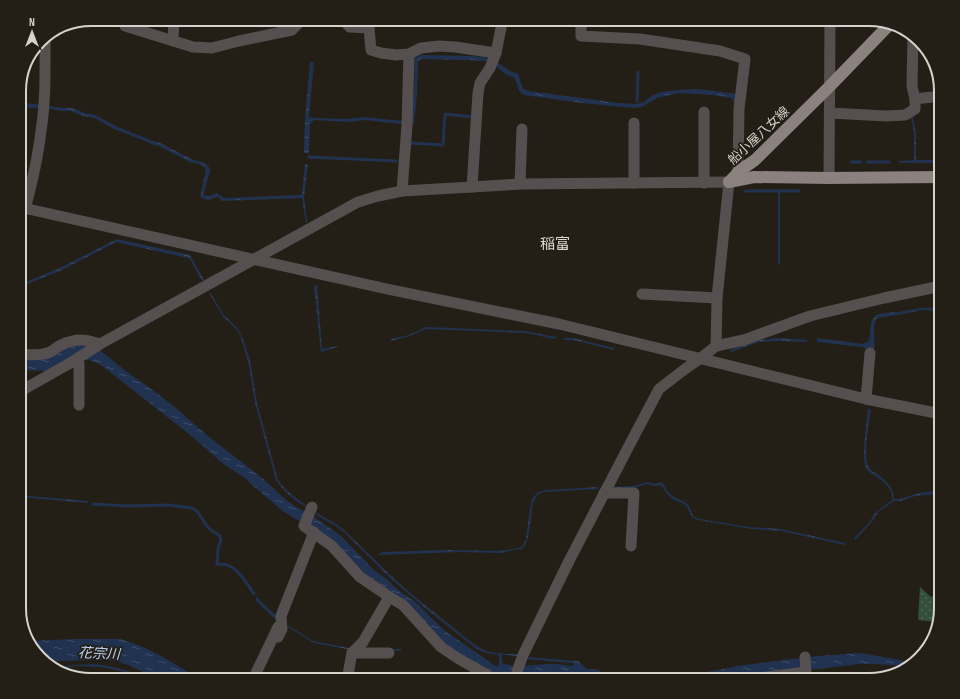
<svg xmlns="http://www.w3.org/2000/svg" width="960" height="699" font-family="'Sofia Sans Condensed','Noto Sans JP',sans-serif">
  <style>
    .grass { fill: url(#grass-dots) }
    .water { fill: url(#water-ripples) }
    .lines { fill: none; stroke-linecap: round; stroke-linejoin: round }
    .stream { stroke: #203250; stroke-width: 3 }
    .minor { stroke: #55504f; stroke-width: 11 }
    .major { stroke: #8b817f; stroke-width: 12 }
    .labels { text-anchor: middle; stroke-width: 3.5; stroke-linejoin: round; paint-order: stroke }
    .street-label { font-size: 13px; fill: #d5d3ce; stroke: #231f17 }
    .water-label { font-size: 14px; font-style: italic; fill: #bdd1f4; stroke: #231f17 }
    .quarter-label { font-size: 15px; fill: #ded8ce; stroke: #231f17 }
    .rim { fill: none; stroke: #d5d3ce; stroke-width: 2 }
  </style>
  <defs>
    <pattern id="grass-dots" width="8" height="8" patternUnits="userSpaceOnUse"><rect width="8" height="8" fill="#334e3c"/><path d="M2 2h.1M6 6h.1" fill="none" stroke="#506757" stroke-width="1.8" stroke-linecap="round"/></pattern>
    <pattern id="water-ripples" width="26" height="14" patternUnits="userSpaceOnUse"><rect width="26" height="14" fill="#203250"/><path d="M2 4q2-2 4 0t4 0M15 11q2-2 4 0t4 0" fill="none" stroke="#404f68"/></pattern>
  </defs>
  <rect width="100%" height="100%" fill="#231f17"/>
  <!-- grass -->
  <polygon class="grass" points="920,587 931,597 941,591 941,609 936,622 918,620"/>
  <!-- water -->
  <g class="water">
    <path d="M 422,55 L 473,56 L 489,58 L 498,63 L 510,71 L 518,74 L 523,89 L 529,91 L 618,103 L 635,104 L 644,102 L 651,96 L 661,92 L 678,90 L 698,89 L 737,94 L 734,103 L 732,98 L 713,95 L 679,93 L 657,98 L 642,107 L 633,108 L 582,103 L 524,95 C 516,91 519,85 515,79 C 513,76 508,76 506,74 C 500,70 495,66 490,62 L 488,64 L 486,61 L 469,60 L 422,59 L 419,60 L 418,63 L 417,94 L 414,124 L 402,124 L 365,120 L 348,122 L 314,120 L 310,124 L 309,153 L 304,153 L 305,119 L 310,62 L 314,62 L 309,116 L 310,118 L 347,119 L 364,117 L 403,121 L 410,117 L 414,93 L 415,58 Z"/>
    <path d="M 26,103 L 63,108 L 72,108 L 85,113 L 92,114 L 99,117 L 118,127 L 150,140 L 158,142 L 193,160 L 203,162 L 209,167 L 210,171 L 203,195 L 210,196 L 217,193 L 224,198 L 300,195 L 302,194 L 305,164 L 308,164 L 304,198 L 307,222 L 306,223 L 302,198 L 222,201 L 218,197 L 208,200 L 200,197 L 206,170 C 203,164 199,163 192,163 L 159,146 L 154,145 L 135,137 L 114,129 L 95,118 L 83,116 L 71,111 L 61,111 L 52,109 L 19,107 L 19,104 Z"/>
    <polygon points="911,117 913,117 916,133 916,160 941,160 941,163 899,163 899,161 914,160 914,133"/>
    <polygon points="778,192 780,192 780,265 778,264"/>
    <polygon points="117,239 190,255 204,280 202,281 190,259 188,258 116,242 60,271 19,287 19,285 62,267"/>
    <polygon points="317,285 322,349 338,346 338,347 321,352 314,286"/>
    <path d="M 210,292 L 223,314 L 238,329 L 243,339 L 250,360 L 257,403 L 278,480 C 286,491 296,498 307,506 L 306,507 C 294,500 284,492 276,480 L 255,403 L 249,365 L 240,335 L 237,330 L 222,315 L 209,293 Z"/>
    <path d="M 921,308 L 941,308 L 941,311 L 921,310 L 903,314 L 877,318 C 871,327 876,338 874,348 L 870,351 L 863,347 L 817,342 L 817,338 L 863,344 L 869,341 L 871,323 L 873,319 L 876,315 L 884,313 L 898,312 Z"/>
    <polygon points="426,327 525,331 556,337 555,339 526,333 426,329 410,336 391,341 391,339 409,335"/>
    <polygon points="564,338 573,338 614,348 614,350 573,340 564,340"/>
    <polygon points="779,338 807,340 807,342 777,341 759,342 731,352 730,350 759,340"/>
    <path d="M 76,345 L 86,345 L 101,351 L 127,372 L 150,388 L 176,408 L 186,417 L 209,437 L 260,476 L 285,499 L 296,507 L 313,516 L 341,536 L 374,570 L 389,581 L 398,590 L 414,601 L 444,630 L 497,667 L 498,665 L 502,663 C 517,669 537,663 553,664 C 559,664 565,665 572,666 L 574,665 L 572,663 L 527,659 L 527,657 L 575,661 L 578,661 L 587,669 L 599,670 L 600,672 L 683,675 L 706,672 L 734,667 L 735,666 L 808,657 L 857,653 L 858,654 L 861,653 L 905,661 L 915,661 L 909,666 L 874,664 L 859,664 L 728,680 L 572,680 L 569,677 L 512,677 L 509,679 L 502,679 L 453,653 L 301,522 L 284,512 L 253,486 L 245,478 L 222,463 L 194,438 L 101,365 L 89,360 L 82,359 L 46,371 L 19,370 L 19,357 Z"/>
    <path d="M 868,409 L 871,409 C 869,422 863,456 868,466 C 870,471 876,473 880,476 C 887,481 894,490 894,499 L 899,499 C 912,496 928,488 941,494 L 941,496 L 936,494 L 924,495 L 915,496 L 901,501 L 894,501 L 878,512 L 871,523 L 855,540 L 854,538 L 868,524 L 876,512 L 892,500 C 894,490 883,481 876,476 C 872,474 868,472 866,468 C 861,457 867,422 868,409 Z"/>
    <path d="M 648,482 L 654,484 L 662,482 C 665,486 666,490 669,493 C 674,499 681,499 686,503 C 691,507 691,512 694,517 L 700,519 L 749,527 L 780,529 L 845,543 L 845,545 L 781,531 L 752,529 L 698,520 C 689,517 691,512 686,506 C 683,502 678,502 674,500 C 668,496 665,491 661,485 L 654,486 L 647,484 L 634,488 L 614,488 L 614,487 L 633,486 Z"/>
    <path d="M 598,487 L 598,489 L 543,492 C 537,494 536,498 533,503 C 531,514 530,543 522,549 L 513,550 L 502,553 L 459,552 L 379,555 L 378,554 L 384,552 L 449,550 L 500,551 L 519,548 L 522,547 L 526,539 L 530,509 L 532,499 L 538,492 L 548,490 Z"/>
    <polygon points="19,495 88,501 88,503 19,497"/>
    <path d="M 317,513 L 336,524 L 344,530 L 371,556 L 373,557 L 373,558 C 398,584 426,606 454,628 C 464,636 475,647 487,651 C 496,654 507,654 517,654 L 517,656 L 492,654 L 483,652 L 474,647 L 425,608 L 390,578 L 345,533 L 336,526 L 316,515 Z"/>
    <polygon points="289,626 313,641 360,650 401,649 401,651 352,650 314,643 288,627"/>
    <polygon points="75,639 121,639 143,647 163,657 201,680 161,680 128,665 116,661 104,660 58,661 42,659 27,641"/>
    <path d="M 94,664 C 114,666 133,672 152,680 L 146,680 L 125,672 L 101,667 L 76,666 L 59,669 L 55,668 L 75,665 Z"/>
  </g>
  <g class="lines">
    <!-- stream -->
    <g class="stream">
      <polyline points="637,101 638,72"/>
      <polyline points="409,147 410,144 412,143 443,145 445,114 473,117"/>
      <polyline points="309,157 396,161"/>
      <polyline points="851,162 861,162"/>
      <polyline points="867,162 889,162"/>
      <polyline points="745,191 799,191"/>
      <path d="M 93,504 L 126,506 L 168,505 L 192,508 L 197,511 L 207,526 L 212,531 L 219,535 L 221,539 L 218,549 L 217,564 C 221,564 224,564 227,565 C 238,568 248,585 254,594"/>
      <path d="M 257,599 C 263,607 271,612 277,619"/>
      <polyline points="500,654 501,667"/>
    </g>
    <!-- minor -->
    <g class="minor">
      <polyline points="127,19 125,26 193,47 212,48 239,41 292,30 302,19"/>
      <polyline points="321,19 343,20 350,27 369,28 371,50 381,53 396,55 409,54 421,48 439,46 455,47 496,53"/>
      <polyline points="581,19 581,36 640,39 720,51 745,59 739,109 738,172"/>
      <polyline points="913,34 912,86 915,99"/>
      <polyline points="173,41 174,19"/>
      <polyline points="830,113 886,116 905,115 915,109 915,99 941,96"/>
      <polyline points="829,178 830,19"/>
      <polyline points="634,183 634,123"/>
      <polyline points="704,183 704,112"/>
      <polyline points="520,184 522,129"/>
      <polyline points="472,187 478,93 480,83 490,68 496,53 501,28 501,19"/>
      <polyline points="402,191 407,125 409,54"/>
      <polyline points="19,207 387,289 559,324 866,399 941,414"/>
      <path d="M 25,209 C 32,183 38,157 41,131 C 46,100 45,68 45,36"/>
      <polyline points="642,294 717,298"/>
      <path d="M 19,354 C 29,355 41,356 50,352 C 54,350 57,347 61,345 C 76,338 85,339 100,344"/>
      <polyline points="72,362 79,364 79,405"/>
      <polyline points="19,392 72,362 100,344 358,202 378,196 402,191 472,187 520,184 729,182 717,298 716,346"/>
      <polyline points="866,399 870,353"/>
      <polyline points="604,493 634,493 631,546"/>
      <polyline points="312,507 304,526 332,546 360,577 391,598 403,605 441,647 459,659 496,680"/>
      <polyline points="278,637 282,629 281,616 314,532"/>
      <polyline points="352,653 363,642 389,597"/>
      <polyline points="256,673 278,627"/>
      <polyline points="347,680 352,653 389,653"/>
      <polyline points="514,680 523,655 569,561 631,442 659,389 685,369 701,358 716,346 744,340 810,316 884,298 941,286"/>
      <polyline points="743,680 806,672 805,657"/>
    </g>
    <!-- major -->
    <g class="major">
      <polyline points="729,182 735,176 738,172 755,160 829,87 889,25"/>
      <polyline points="729,182 754,177 829,178 941,177"/>
    </g>
  </g>
  <g class="labels">
    <!-- street labels -->
    <g class="street-label">
      <text transform="translate(758 135) rotate(-43)" y="5">船小屋八女線</text>
    </g>
    <!-- water labels -->
    <g class="water-label">
      <text transform="translate(99 653) rotate(3)" y="5">花宗川</text>
    </g>
    <!-- quarter labels -->
    <g class="quarter-label">
      <text x="555" y="249">稲富</text>
    </g>
  </g>
  <!-- crop -->
  <path d="M0 0H960V699H0ZM91 26H869A65 65 0 0 1 934 91V608A65 65 0 0 1 869 673H91A65 65 0 0 1 26 608V91A65 65 0 0 1 91 26Z" fill="#231f17" fill-rule="evenodd"/>
  <path class="rim" d="M91 26H869A65 65 0 0 1 934 91V608A65 65 0 0 1 869 673H91A65 65 0 0 1 26 608V91A65 65 0 0 1 91 26Z"/>
  <!-- north arrow -->
  <g transform="translate(32 32)" stroke="#231f17" stroke-width="3" paint-order="stroke">
  <path d="M0-3L7 15L0 10L-7 15Z" fill="#d5d3ce"/>
  <text y="-6" font-size="11" font-weight="bold" text-anchor="middle" fill="#d5d3ce">N</text>
  </g>
</svg>
